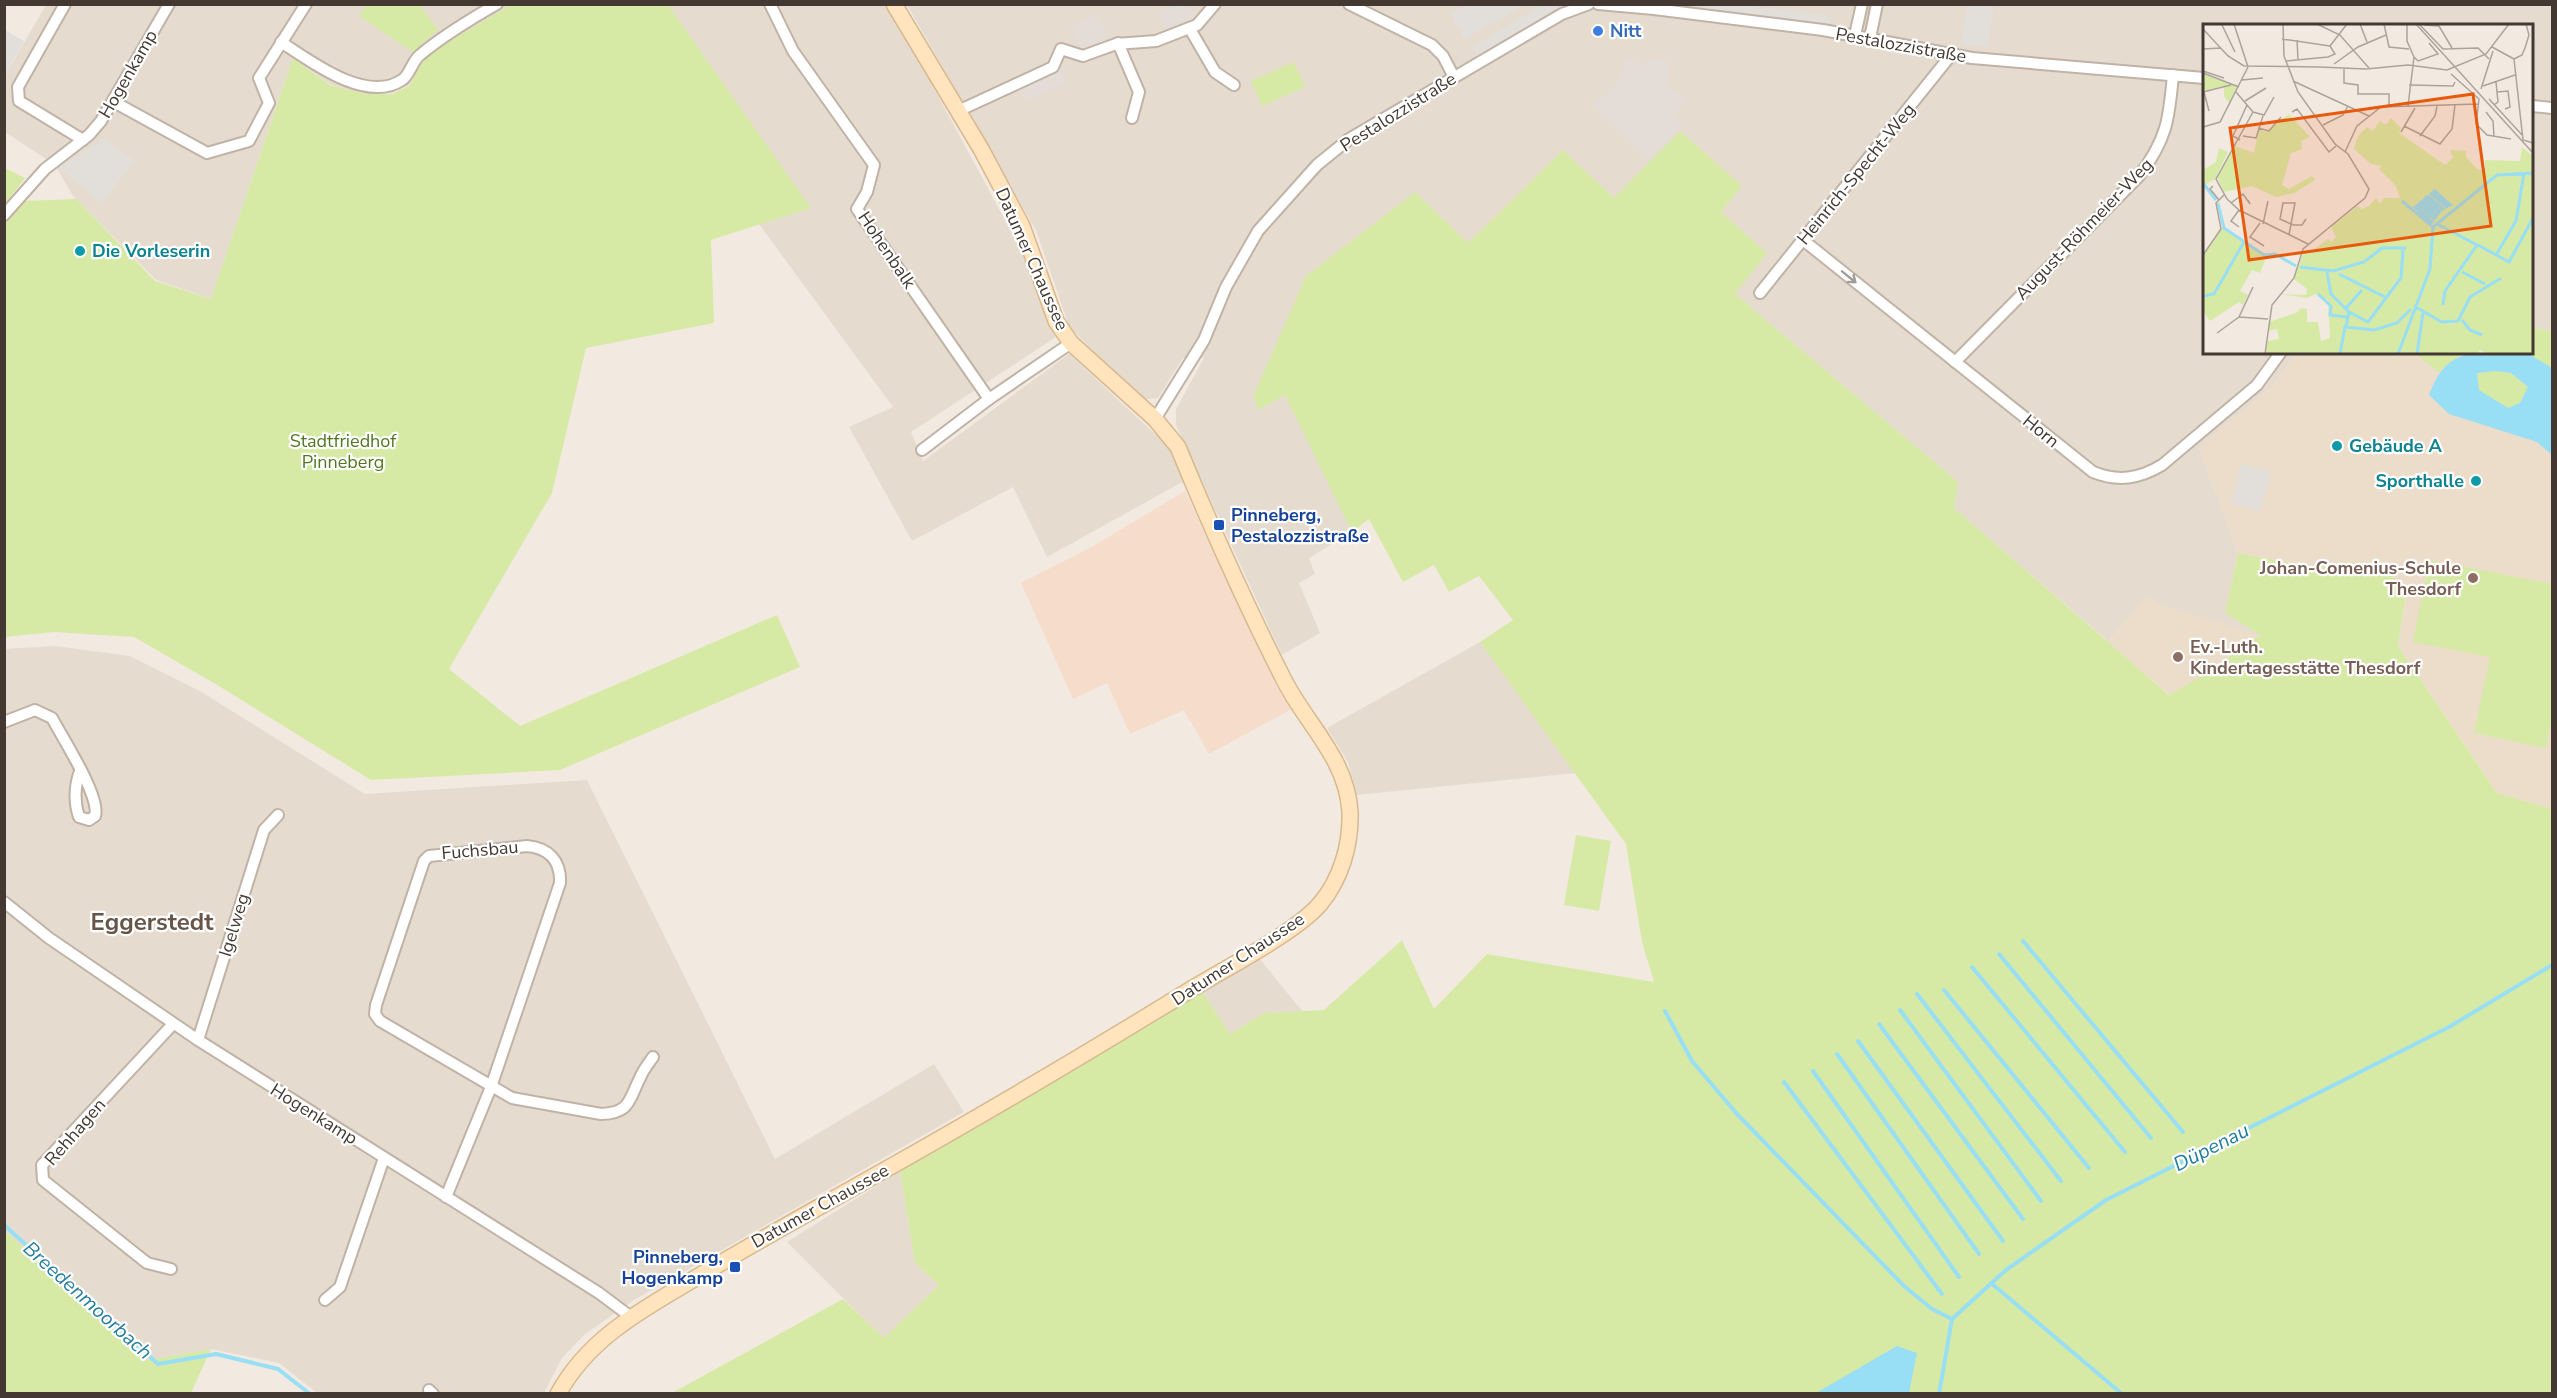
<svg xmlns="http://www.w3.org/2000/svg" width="2557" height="1398" font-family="'Nunito Sans',sans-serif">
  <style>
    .residential { fill: #e6dbcf }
    .commercial { fill: #f6dcca }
    .industrial { fill: #e3dcd7 }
    .education { fill: #ecddca }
    .green { fill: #d6eaa6 }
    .parking { fill: #e2deda }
    .water { fill: #98def4; fill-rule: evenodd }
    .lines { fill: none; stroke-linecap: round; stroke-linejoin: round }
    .stream { stroke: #98def4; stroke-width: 4 }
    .street-casing { stroke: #c0b3a6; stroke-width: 14 }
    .secondary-casing { stroke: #d8b98f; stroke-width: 18 }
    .street { stroke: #fff; stroke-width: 10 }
    .secondary { stroke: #ffe4be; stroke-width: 15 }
    .oneway { stroke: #a19c98 }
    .shop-dot { fill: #3f7fe0; stroke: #fff; stroke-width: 2 }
    .culture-dot { fill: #0f9aa8; stroke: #fff; stroke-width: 2 }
    .transit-dot { fill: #1a4fb4; stroke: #fff; stroke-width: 2 }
    .education-dot { fill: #8d6e63; stroke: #fff; stroke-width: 2 }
    .labels { text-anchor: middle; stroke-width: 4.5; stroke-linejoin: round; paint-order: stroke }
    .shop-label { font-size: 18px; font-weight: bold; fill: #366cbe; stroke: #fff; text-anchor: start }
    .street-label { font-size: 18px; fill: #433932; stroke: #fff }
    .culture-label { font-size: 18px; font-weight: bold; fill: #0d838f; stroke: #fff; text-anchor: start }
    .park-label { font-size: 18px; fill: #517723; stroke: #fff }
    .transit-label { font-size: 18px; font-weight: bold; fill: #164399; stroke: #fff; text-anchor: start }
    .education-label { font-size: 18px; font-weight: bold; fill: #785e54; stroke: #fff; text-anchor: end }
    .water-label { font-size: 20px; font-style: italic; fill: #237d9c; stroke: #fff }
    .district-label { font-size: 24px; font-weight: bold; fill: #675548; stroke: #fff }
    .inset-river { fill: none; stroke: #98def4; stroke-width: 3 }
    .inset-road { fill: none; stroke: #aca39b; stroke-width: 1.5 }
    .view { fill: #e8590c; fill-opacity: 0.15; stroke: #e8590c; stroke-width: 3 }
    .inset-edge { fill: none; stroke: #433932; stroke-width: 3 }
  </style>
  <rect width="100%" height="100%" fill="#f2eae1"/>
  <!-- residential -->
  <g class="residential">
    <polygon points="46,5 511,5 435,50 421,62 410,84 392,93 367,94 331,85 293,58 211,299 156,280 73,196 55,165 5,132 5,75"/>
    <polygon points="668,5 889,5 1019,246 1056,337 911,432 923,461 1069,354 1169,447 1184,481 1047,557 1013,487 912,541 849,427 893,407 759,224 810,208"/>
    <polygon points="907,5 2552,5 2552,331 2532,328 2532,26 2204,26 2204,352 2297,353 2274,385 2199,448 2238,553 2225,613 2260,635 2170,695 1954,508 1958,482 1735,294 1721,212 1742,185 1614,198 1563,150 1468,244 1285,394 1352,532 1309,558 1315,574 1299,583 1320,633 1282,655 1176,425 1176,409 1204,358 1183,358 1158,398 1140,400 1069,326 1036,230"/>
    <polygon points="1480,642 1576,773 1357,795 1348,762 1327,728"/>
    <polygon points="55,646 130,656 200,691 365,794 587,780 775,1159 934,1064 964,1112 634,1300 584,1335 562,1358 544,1393 317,1393 279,1363 211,1349 147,1360 5,1231 4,649"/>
    <polygon points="1258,957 1303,1012 1264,1013 1230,1034 1202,991"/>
    <polygon points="900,1171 915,1263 939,1285 884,1339 787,1242"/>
  </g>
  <!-- commercial -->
  <polygon class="commercial" points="1185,491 1277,688 1292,709 1209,754 1184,710 1130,734 1107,683 1073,699 1021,583 1090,548"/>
  <!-- industrial -->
  <g class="industrial">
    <polygon points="1173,5 1189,5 1194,16 1166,30 1157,12"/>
    <polygon points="1099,13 1109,36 1081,49 1070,26"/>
    <polygon points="1650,59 1671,62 1666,86 1685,97 1675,118 1683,125 1649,160 1593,106 1621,77 1625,60 1649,64"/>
    <polygon points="1060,66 1068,82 1026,101 1019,85"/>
  </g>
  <!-- education -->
  <g class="education">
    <polygon points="2532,328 2552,331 2552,809 2497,793 2398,646 2407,587 2343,562 2318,568 2238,553 2199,448 2274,385 2297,353 2532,352"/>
    <polygon points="2147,596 2160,604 2260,635 2205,674 2170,695 2107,641"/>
  </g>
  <!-- green -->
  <g class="green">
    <polygon points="512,4 668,5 811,208 711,240 714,323 586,348 552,493 449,669 520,726 777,615 800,667 560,770 371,780 219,686 134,637 54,632 5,637 5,223 24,201 76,199 155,281 211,299 293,58 330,85 366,94 392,94 410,85 421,63 435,50"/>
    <polygon points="367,5 420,5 438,30 413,52 359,16"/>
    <polygon points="1294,62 1305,87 1262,106 1251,81"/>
    <polygon points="1680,131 1742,186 1721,212 1767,253 1735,294 1958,482 1954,508 2169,695 2205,674 2260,635 2225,613 2238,553 2318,568 2343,562 2373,564 2407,587 2398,646 2497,793 2552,809 2552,1393 670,1394 843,1299 884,1338 939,1285 915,1263 900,1171 1202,991 1230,1034 1264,1013 1324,1010 1402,940 1434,1009 1487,954 1654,982 1642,942 1626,844 1480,642 1513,620 1479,576 1449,592 1434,565 1403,582 1369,519 1352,532 1285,395 1259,410 1253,397 1306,276 1415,192 1468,243 1563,150 1614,198"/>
    <polygon points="5,168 25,178 5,204"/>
    <polygon points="2532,328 2552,331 2552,368 2524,353 2532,352"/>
    <polygon points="2415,353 2481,353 2460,355 2438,372"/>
    <polygon points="2495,371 2511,373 2528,388 2520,403 2508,408 2478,390 2477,373"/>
    <polygon points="2429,560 2552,584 2552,714 2546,748 2474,733 2490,657 2413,642"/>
    <polygon points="1576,835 1611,841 1599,911 1564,905"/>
    <polygon points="5,1231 147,1360 211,1349 191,1393 5,1393"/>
  </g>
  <!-- parking -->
  <g class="parking">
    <polygon points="1465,5 1465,4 1525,5 1464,39 1450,13"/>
    <polygon points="1543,5 1567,5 1550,12 1477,56 1472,47"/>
    <polygon points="1745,5 1831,16 1830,25 1696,9 1697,5"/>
    <polygon points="1967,5 1994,5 1988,48 1961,44"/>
    <polygon points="5,30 24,41 5,75"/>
    <polygon points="105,138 135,161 102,203 58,168"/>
    <polygon points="2241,464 2271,472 2261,511 2231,504"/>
  </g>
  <!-- water -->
  <g class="water">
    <path d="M 2481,352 L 2527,353 L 2552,368 L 2552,455 L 2537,442 L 2449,414 L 2429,395 C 2440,367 2450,356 2481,352 ZM 2495,371 L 2511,373 L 2528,387 L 2520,403 L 2508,408 L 2479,390 L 2477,373 Z"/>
    <polygon points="1897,1346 1917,1353 1909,1393 1816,1393"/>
  </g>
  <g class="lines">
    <!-- stream -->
    <g class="stream">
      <polyline points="2023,941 2183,1132"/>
      <polyline points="1999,954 2151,1138"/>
      <polyline points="1972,967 2125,1152"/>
      <polyline points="1944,990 2089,1168"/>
      <polyline points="1917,994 2061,1181"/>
      <polyline points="1900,1010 2041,1201"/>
      <polyline points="1665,1011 1692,1061 1737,1114 1904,1286 1932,1309 1952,1319"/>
      <polyline points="1879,1024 2023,1219"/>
      <polyline points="1858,1041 2003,1241"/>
      <polyline points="1837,1054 1979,1254"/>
      <polyline points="1813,1071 1959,1277"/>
      <polyline points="1784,1082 1942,1294"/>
      <polyline points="4,1225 158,1364 216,1354 278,1369 310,1394"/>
      <polyline points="1991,1283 2122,1394"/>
      <polyline points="1939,1394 1952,1319 2006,1270 2106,1200 2449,1027 2552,965"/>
    </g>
    <!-- street casing -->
    <g class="street-casing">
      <g id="street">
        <polyline points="65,4 18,87 19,101 83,140"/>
        <polyline points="770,4 793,51 874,165 867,192 857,209 989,399 1071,343"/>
        <polyline points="1349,4 1432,45 1443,56 1454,77"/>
        <polyline points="1598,4 1654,9 1823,30 1972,58 2204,78"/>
        <polyline points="1190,29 1215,72 1234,85"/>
        <polyline points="1855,35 1862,4"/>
        <polyline points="1870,38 1877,4"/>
        <path d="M 281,42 C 310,61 366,104 402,80 C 410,75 412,61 420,55 C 444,35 469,20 497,4"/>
        <polyline points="1118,43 1139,92 1132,118"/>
        <polyline points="114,102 207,153 249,141 269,103 259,78 306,4"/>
        <polyline points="2532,106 2552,108"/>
        <polyline points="958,111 1053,67 1061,49 1083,56 1116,44 1156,41 1197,25 1215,4"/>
        <polyline points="4,215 45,169 89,135 101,121 169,4"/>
        <path d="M 1803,240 L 2093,472 C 2118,482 2139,479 2162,465 L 2257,385 L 2281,352"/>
        <polyline points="1760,293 1951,55"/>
        <path d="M 1955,362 L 2140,175 C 2167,138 2169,120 2173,75"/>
        <polyline points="1155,419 1204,340 1226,287 1258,231 1317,165 1349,139 1562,14 1589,4"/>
        <polyline points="922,450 989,399"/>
        <path d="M 4,722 L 35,710 L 52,718 C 62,737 101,797 95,816 L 89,820 L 79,817 C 74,802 75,785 80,771"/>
        <polyline points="4,902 49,938 198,1040 599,1293 631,1317"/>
        <polyline points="198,1040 264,830 278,815"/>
        <path d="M 446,1197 L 491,1087 L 560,883 C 561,861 549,848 527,846 L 429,856 L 424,861 L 376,1005 L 375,1014 L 380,1021 L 512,1098 L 601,1114 C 631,1113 629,1099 640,1078 C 643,1070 648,1064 653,1057"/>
        <polyline points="171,1269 147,1263 43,1180 42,1165 173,1024"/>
        <polyline points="325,1300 340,1287 384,1158"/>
        <polyline points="429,1390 433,1394"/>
      </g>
    </g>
    <!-- secondary casing -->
    <g class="secondary-casing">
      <path id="secondary" d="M 558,1394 C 590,1335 649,1306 704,1273 C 763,1238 823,1205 883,1171 C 986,1113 1089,1052 1190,990 C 1224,969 1295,933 1320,904 C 1341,879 1351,845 1350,812 C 1347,759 1307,725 1284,680 C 1246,605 1210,525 1178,447 L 1155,419 L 1071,343 L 1056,321 L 1022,226 L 981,149 L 894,4"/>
    </g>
    <!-- street -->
    <use href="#street" class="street"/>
    <!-- secondary -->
    <use href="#secondary" class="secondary"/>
  </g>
  <!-- one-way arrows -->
  <defs><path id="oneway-shaft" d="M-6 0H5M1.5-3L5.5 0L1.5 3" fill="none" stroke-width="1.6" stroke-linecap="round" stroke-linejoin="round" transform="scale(1.5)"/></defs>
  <use class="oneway" href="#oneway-shaft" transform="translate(1849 277) rotate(39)"/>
  <!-- markers -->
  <circle class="shop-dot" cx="1598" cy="31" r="6"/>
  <g class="culture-dot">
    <circle cx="80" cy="251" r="6"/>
    <circle cx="2337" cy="446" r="6"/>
    <circle cx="2476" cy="481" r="6"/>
  </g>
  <g class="transit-dot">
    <rect x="1213" y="519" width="12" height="12" rx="3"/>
    <rect x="729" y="1261" width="12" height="12" rx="3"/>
  </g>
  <g class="education-dot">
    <circle cx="2473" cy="578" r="6"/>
    <circle cx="2178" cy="657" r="6"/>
  </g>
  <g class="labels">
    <!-- shop labels -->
    <g class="shop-label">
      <text x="1610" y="37">Nitt</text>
    </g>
    <!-- street labels -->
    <g class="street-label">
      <text transform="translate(1901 45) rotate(10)" y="6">Pestalozzistraße</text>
      <text transform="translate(128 74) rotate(-60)" y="6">Hogenkamp</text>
      <text transform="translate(1398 112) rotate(-32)" y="6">Pestalozzistraße</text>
      <text transform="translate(1856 174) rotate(-51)" y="6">Heinrich-Specht-Weg</text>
      <text transform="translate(2084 229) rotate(-46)" y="6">August-Röhmeier-Weg</text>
      <text transform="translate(887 250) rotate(56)" y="6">Hohenbalk</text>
      <text transform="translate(1032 259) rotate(66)" y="6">Datumer Chaussee</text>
      <text transform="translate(2041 431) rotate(39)" y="6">Horn</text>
      <text transform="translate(480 850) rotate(-5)" y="6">Fuchsbau</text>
      <text transform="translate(234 925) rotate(-73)" y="6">Igelweg</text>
      <text transform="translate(1238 959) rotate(-33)" y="6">Datumer Chaussee</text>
      <text transform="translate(314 1114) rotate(32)" y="6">Hogenkamp</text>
      <text transform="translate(75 1132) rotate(-49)" y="6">Rehhagen</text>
      <text transform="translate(820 1206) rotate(-29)" y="6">Datumer Chaussee</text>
    </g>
    <!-- culture labels -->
    <g class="culture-label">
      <text x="92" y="257">Die Vorleserin</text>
      <text x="2349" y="452">Gebäude A</text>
      <text x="2464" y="487" text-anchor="end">Sporthalle</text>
    </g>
    <!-- park labels -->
    <g class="park-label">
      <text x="343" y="447">Stadtfriedhof<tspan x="343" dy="21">Pinneberg</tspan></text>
    </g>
    <!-- transit labels -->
    <g class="transit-label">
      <text x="1231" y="521">Pinneberg,<tspan x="1231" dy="21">Pestalozzistraße</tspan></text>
      <text x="723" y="1263" text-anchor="end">Pinneberg,<tspan x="723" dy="21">Hogenkamp</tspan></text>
    </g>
    <!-- education labels -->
    <g class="education-label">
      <text x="2461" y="574">Johan-Comenius-Schule<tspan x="2461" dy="21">Thesdorf</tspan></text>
      <text x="2190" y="653" text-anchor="start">Ev.-Luth.<tspan x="2190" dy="21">Kindertagesstätte Thesdorf</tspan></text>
    </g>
    <!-- water labels -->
    <g class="water-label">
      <text transform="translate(2211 1147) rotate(-27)" y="7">Düpenau</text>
      <text transform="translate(88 1300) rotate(42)" y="7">Breedenmoorbach</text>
    </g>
    <!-- district labels -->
    <g class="district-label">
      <text x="152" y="930">Eggerstedt</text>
    </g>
  </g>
  <!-- overview -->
  <g transform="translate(2203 24)">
    <rect width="330" height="330" fill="#f2eae1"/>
    <path d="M 0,50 L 34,63 L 26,79 L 21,72 L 21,62 L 0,67 ZM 86,90 L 107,113 L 98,117 L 99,125 L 88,129 L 79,161 L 86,165 L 109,152 L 112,156 L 91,169 L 73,173 L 49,162 L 21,168 L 14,153 L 32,122 L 51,129 L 56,105 L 63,108 ZM 188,94 L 198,104 L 196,109 L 242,141 L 250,134 L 247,126 L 263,127 L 263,133 L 274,145 L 282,147 L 282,136 L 317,137 L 319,123 L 330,132 L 330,330 L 286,330 L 277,326 L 274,330 L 63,330 L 64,317 L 76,315 L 74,305 L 65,307 L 66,298 L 95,288 L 97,284 L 104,285 L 104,298 L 115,298 L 118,317 L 127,314 L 125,276 L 113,270 L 104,274 L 77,270 L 103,271 L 104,265 L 91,255 L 101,227 L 109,227 L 125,215 L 129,218 L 133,213 L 128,203 L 155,182 L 158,185 L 166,182 L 173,174 L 177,180 L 181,174 L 197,174 L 193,162 L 176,145 L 179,142 L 168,140 L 151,125 L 155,112 L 164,103 L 170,107 L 177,97 L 183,101 ZM 16,124 L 25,128 L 12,155 L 0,162 L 0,146 L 13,138 ZM 20,203 L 59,230 L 65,229 L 57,249 L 49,246 L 37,267 L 45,271 L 40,281 L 36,278 L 7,297 L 0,287 L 0,232 Z" fill="#d6eaa6"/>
    <path class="inset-river" d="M 0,159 L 13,176M 231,166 L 249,182M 229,167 L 246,183M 227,169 L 244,184M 222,172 L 238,188M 225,172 L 241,186M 221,174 L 237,190M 219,176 L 235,192M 199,177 L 230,203M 217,177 L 234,194M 15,179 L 21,204 L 61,231 L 72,230 L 93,242M 215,179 L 232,196M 213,181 L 230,199M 211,182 L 229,200M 234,200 L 274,221 L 242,267 L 240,281M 275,221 L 306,238 L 330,194M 293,231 L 313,197 L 321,149M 97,243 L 130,247 L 161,238 L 179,224 L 203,224M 124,248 L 128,270 L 146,288 L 143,302M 259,248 L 282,260M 136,250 L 184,274M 115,270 L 128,282 L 127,291 L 144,293M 0,272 L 11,270 L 41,218M 211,282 L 239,298 L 255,297 L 267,273 L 298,254M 143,284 L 159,266M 146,288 L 165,298 L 198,254 L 200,226M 259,296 L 267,306 L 279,311M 137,330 L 142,303 L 171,306 L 194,299 L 208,285M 195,330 L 227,245 L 230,203 L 294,151 L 330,149M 214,330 L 220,289"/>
    <path class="inset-road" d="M 114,0 L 137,11 L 166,44M 157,0 L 164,18M 181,0 L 186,23 L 206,25M 204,0 L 204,17 L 211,33 L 205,82M 213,0 L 330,129M 216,0 L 240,25 L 275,24 L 286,35M 19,1 L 32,28M 221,1 L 236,2 L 249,24M 0,5 L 25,32 L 41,42 L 116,43M 79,15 L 127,22M 94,16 L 95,35M 127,22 L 144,0M 289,23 L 311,35M 0,25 L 18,24M 211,33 L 215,37 L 235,30 L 226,19M 311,35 L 320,116 L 330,119M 311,35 L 319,31 L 322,24 L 326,11 L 323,0M 82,37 L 125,33 L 132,30 L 127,22M 131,40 L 155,23 L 183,11M 116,43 L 163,45 L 205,41 L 244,46 L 283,30 L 306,0M 141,44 L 141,59 L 155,61 L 155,70 L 186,70 L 186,83M 0,47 L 21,54M 0,49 L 36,63M 248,50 L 276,75 L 273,100 L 284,111 L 308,115M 39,56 L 60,54M 90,57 L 166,92M 206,61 L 250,62 L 252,58M 280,62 L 312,51M 278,65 L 290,27M 0,68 L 28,61M 1,68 L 6,87M 33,68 L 50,88M 294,68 L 305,67 L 307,83 L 302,85M 286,75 L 320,112M 42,77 L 63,64M 291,81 L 295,78 L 293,58M 50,88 L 13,155 L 24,175 L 36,186 L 105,220M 50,88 L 61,91 L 71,73M 89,88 L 94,85 L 126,128 L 133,122M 283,88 L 290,97 L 291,113M 120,101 L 140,91 L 145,82M 201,102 L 237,120 L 249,105 L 252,81M 0,103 L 17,98 L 45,43 L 31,0M 55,104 L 66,107 L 78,93M 198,108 L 212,84M 40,112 L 53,114 L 60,92M 217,112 L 232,92 L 234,82M 37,116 L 30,112 L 44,81M 142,128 L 154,102 L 178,83 L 275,80M 10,162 L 7,165 L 16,176M 28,179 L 40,170 L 47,180 L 45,176M 57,199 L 47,213 L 61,222M 60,200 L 65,177M 36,203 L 28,197 L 36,186M 86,211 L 88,200 L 92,179 L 80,179 L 77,195 L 88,200 L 91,201 L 99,201 L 103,195M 0,231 L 18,205 L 13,179 L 21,171M 36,293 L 50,263M 14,309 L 36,293 L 65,295M 62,330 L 69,281 L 91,254 L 100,225 L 162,174 L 166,165 L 145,130 L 132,120 L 95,68 L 81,32 L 80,0"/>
    <path class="view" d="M 270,70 L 288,202 L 46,236 L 27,104 Z"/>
    <rect width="330" height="330" class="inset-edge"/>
  </g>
  <!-- border -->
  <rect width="2557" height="1398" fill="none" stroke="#433932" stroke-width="12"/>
</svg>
